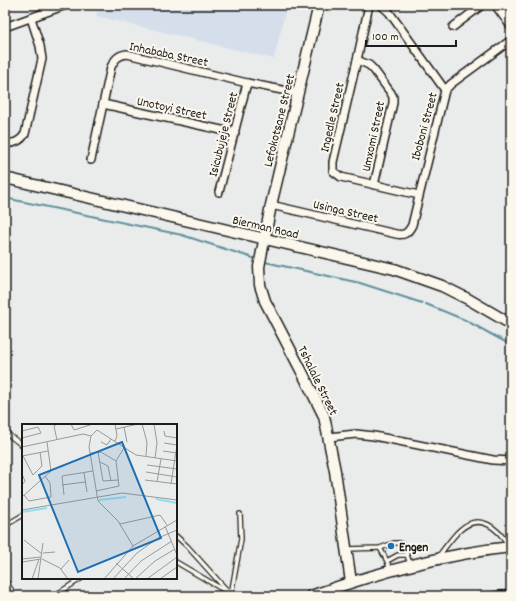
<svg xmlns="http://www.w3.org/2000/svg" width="516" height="601" font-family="Dekko,sans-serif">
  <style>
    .built { fill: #d5dfec }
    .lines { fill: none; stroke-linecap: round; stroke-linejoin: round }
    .stream { stroke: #62909c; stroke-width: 2 }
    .lane-casing { stroke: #1c1c1c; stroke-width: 6 }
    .street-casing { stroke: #1c1c1c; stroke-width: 10 }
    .secondary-casing { stroke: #1c1c1c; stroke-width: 13 }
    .lane { stroke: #fbf7ec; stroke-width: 3.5 }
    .street { stroke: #fbf7ec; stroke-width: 7 }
    .secondary { stroke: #fbf7ec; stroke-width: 10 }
    .poi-dot { fill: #1f6fb2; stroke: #fbf7ec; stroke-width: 1.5 }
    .labels { text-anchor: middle; stroke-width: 4; stroke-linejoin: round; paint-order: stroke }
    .street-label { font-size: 13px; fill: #1c1c1c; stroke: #fbf7ec }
    .poi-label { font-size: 13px; font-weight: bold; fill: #1c1c1c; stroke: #fbf7ec; text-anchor: start }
    .inset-river { fill: none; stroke: #91def1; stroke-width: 2 }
    .inset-road { fill: none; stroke: #989999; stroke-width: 1 }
    .view { fill: #1f6fb2; fill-opacity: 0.15; stroke: #1f6fb2; stroke-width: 2 }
    .inset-edge { fill: none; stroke: #1c1c1c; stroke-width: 2 }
  </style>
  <rect width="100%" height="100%" fill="#eaecec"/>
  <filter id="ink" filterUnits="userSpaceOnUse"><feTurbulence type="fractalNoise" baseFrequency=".025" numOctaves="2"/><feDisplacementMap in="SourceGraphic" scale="8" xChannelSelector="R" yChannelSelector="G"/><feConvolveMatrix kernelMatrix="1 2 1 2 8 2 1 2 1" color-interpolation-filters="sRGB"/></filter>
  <g filter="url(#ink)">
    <!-- built -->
    <polygon class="built" points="99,5 287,5 274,59 96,16"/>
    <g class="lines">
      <!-- stream -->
      <g class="stream">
        <polyline points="5,198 182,235 253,258"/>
        <polyline points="265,262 360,283 422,303"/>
        <polyline points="426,304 465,320 511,345"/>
      </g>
      <!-- lane casing -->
      <g class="lane-casing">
        <g id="lane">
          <polyline points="5,432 23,446"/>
          <polyline points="6,525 23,515"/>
          <polyline points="176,536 187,546 232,596"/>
          <polyline points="380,548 387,561 390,570"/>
          <polyline points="347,549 380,548 394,543 400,543 404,546 410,564"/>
          <path d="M 438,557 C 444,549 453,536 460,530 C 480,512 498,528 509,546"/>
          <polyline points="387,561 398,555 407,555"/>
          <polyline points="176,562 227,592"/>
          <polyline points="5,580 12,591 12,596"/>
          <polyline points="231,595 241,539 240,514"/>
          <polyline points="54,596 82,578"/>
        </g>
      </g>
      <!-- street casing -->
      <g class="street-casing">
        <g id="street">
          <polyline points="369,5 357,60 333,162 333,171 341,177 419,195"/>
          <polyline points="381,5 389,12 445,90"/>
          <polyline points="5,27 66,5"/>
          <polyline points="453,27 482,5"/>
          <polyline points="357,60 369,65 374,70 391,93 393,97 393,103 374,185"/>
          <polyline points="103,104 235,133"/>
          <path d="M 5,143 C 14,144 20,142 25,134 L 42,59 L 40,46 L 31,18"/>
          <path d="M 91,160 L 111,67 C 115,59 118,55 127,54 L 247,83 L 297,93"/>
          <polyline points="219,192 247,83"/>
          <path d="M 271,205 L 396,234 C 404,236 408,233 412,225 L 445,90 L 451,84 L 511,40"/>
          <polyline points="329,437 356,434 374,436 493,460 511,461"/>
          <polyline points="494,596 511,594"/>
        </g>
      </g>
      <!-- secondary casing -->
      <g class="secondary-casing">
        <g id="secondary">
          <polyline points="319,5 271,205 259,267 260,285 265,301 303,374 324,416 335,471 351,582"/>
          <polyline points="497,5 511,24"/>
          <polyline points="5,178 394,269 442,286 468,299 511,324"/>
          <path d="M 311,596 C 376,573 442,554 511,547"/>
        </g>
      </g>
      <!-- lane -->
      <use href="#lane" class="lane"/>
      <!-- street -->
      <use href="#street" class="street"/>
      <!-- secondary -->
      <use href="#secondary" class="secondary"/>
    </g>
  </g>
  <!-- markers -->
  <circle class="poi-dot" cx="391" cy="546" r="4"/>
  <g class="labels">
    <!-- street labels -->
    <g class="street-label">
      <text transform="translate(169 53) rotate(12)" y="5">Inhababa Street</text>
      <text transform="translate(172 107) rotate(12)" y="5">Unotoyi Street</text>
      <text transform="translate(331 117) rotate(-77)" y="5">Ingedle Street</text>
      <text transform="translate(278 120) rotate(-76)" y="5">Lefokotsane Street</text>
      <text transform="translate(423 126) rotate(-75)" y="5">Iboboni Street</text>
      <text transform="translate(222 134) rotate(-76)" y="5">Isicubujeje Street</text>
      <text transform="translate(372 136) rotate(-78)" y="5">Umxomi Street</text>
      <text transform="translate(346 210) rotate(13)" y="5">Usinga Street</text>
      <text transform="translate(266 226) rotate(13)" y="5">Bierman Road</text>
      <text transform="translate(319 380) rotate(64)" y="5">Tshalale Street</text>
    </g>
    <!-- poi labels -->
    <g class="poi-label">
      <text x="399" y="551">Engen</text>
    </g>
  </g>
  <!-- overview -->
  <g transform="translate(22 424)">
    <rect width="155" height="155" fill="#eaecec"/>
    <path class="inset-river" d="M 134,75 L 155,79M 77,76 L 104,73M 0,88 L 25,84"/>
    <path class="inset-road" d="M 49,0 L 52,6 L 71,0M 120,0 L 125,18 L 124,32M 132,0 L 135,19 L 133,34M 102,3 L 105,18M 94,5 L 116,0M 0,7 L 16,3 L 19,9 L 0,14M 142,7 L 143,12 L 155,14M 35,16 L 32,2 L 35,0M 93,17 L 95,12 L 93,0M 79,18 L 85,21 L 89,15M 142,19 L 155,21M 0,23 L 61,10 L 69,12M 141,27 L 155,29M 76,28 L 81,57 L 96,56M 68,29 L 79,28 L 94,37M 0,32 L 26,27M 1,32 L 11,51 L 20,42 L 18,28M 78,38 L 86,42 L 89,57M 125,41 L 155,45M 124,48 L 155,53M 62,49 L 65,68M 0,50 L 3,57 L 0,61M 123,56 L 155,60M 135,58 L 139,35M 149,60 L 155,21M 40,61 L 63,58M 74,67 L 97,62 L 94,37 L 102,24M 2,71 L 7,77 L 29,73 L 28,59 L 23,52M 42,71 L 40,52 L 71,47M 0,73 L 29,47 L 25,18M 0,86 L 100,69 L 155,76M 98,100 L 138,91 L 145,101M 143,102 L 155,131M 2,116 L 20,130M 111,122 L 96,97 L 76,77 L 67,23 L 69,12 L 75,6 L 114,31 L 155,37M 21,129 L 33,128M 0,135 L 19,133M 20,135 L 38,144 L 46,155M 0,138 L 19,135M 94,139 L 112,155M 39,145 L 47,136M 10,155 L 17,135M 16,155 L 21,119M 82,155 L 111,122 L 155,96M 91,155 L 115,129 L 136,114 L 155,106M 102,155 L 119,137 L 150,117M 113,155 L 133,137 L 153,125M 125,155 L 155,133M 138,155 L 155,143"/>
    <path class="view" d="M 100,18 L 139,114 L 56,148 L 17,51 Z"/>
    <rect width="155" height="155" class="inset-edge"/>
  </g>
  <!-- margin -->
  <rect width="516" height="601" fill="none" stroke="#fbf7ec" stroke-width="20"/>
  <rect x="10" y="10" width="496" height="581" fill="none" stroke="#1c1c1c" stroke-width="1.5" filter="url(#ink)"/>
  <!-- scale -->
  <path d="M366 40v6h90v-6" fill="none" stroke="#1c1c1c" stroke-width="2"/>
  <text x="372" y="40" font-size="12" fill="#1c1c1c" stroke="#fbf7ec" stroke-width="3" paint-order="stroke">100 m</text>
</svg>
